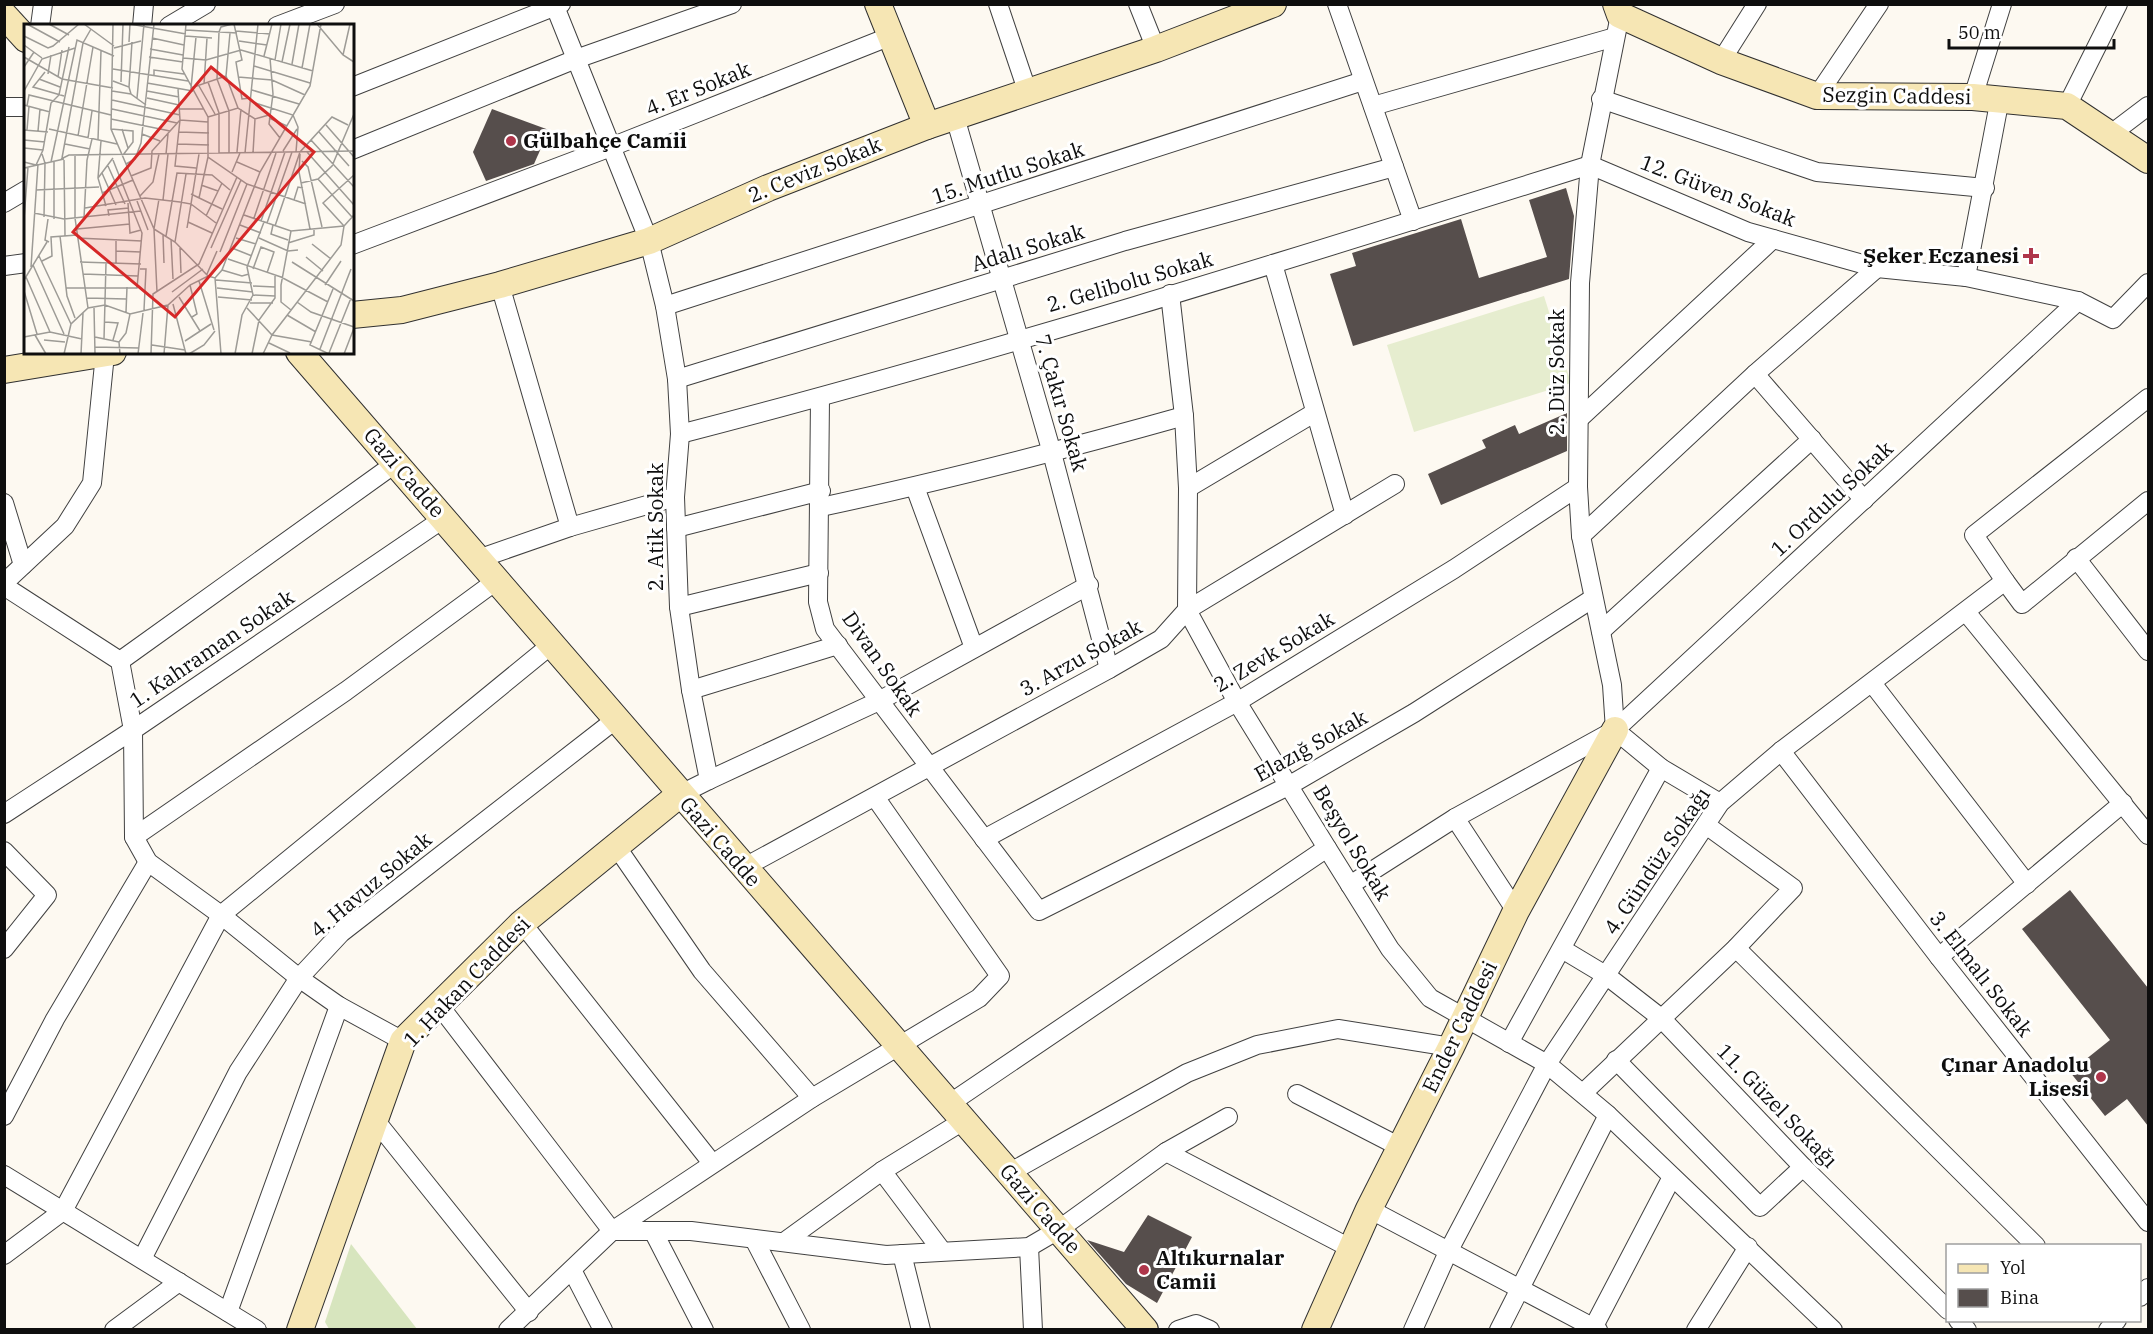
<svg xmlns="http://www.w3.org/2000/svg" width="2153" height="1334" font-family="'IBM Plex Serif',serif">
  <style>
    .green { fill: #d7e5be }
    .pitch { fill: #e6edcf }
    .building { fill: #564e4c }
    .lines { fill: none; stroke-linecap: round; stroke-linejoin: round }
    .street-casing { stroke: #414141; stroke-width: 20 }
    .secondary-casing { stroke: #303030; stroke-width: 28 }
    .street { stroke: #fff; stroke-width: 18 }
    .secondary { stroke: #f6e6b4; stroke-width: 26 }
    .poi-dot { fill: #af364b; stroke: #fff; stroke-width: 2 }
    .labels { text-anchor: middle; stroke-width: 6; stroke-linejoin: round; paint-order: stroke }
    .street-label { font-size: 21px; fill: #0e0e0e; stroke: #fff }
    .poi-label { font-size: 21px; font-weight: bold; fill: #0e0e0e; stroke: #fff; text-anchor: start }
    .inset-road { fill: none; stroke: #9d9b96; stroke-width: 1.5 }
    .view { fill: #d62828; fill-opacity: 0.15; stroke: #d62828; stroke-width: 3 }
    .inset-edge { fill: none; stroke: #0e0e0e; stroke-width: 3 }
  </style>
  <rect width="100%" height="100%" fill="#fdf9f1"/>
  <!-- green -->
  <polygon class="green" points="351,1244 417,1329 329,1329 325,1322"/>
  <!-- pitch -->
  <polygon class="pitch" points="1544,296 1571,383 1414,432 1387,345"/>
  <!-- building -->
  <g class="building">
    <polygon points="492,109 549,130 534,164 486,181 473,152"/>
    <polygon points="1566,188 1574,216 1569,279 1353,346 1330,274 1356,266 1352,253 1461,219 1479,278 1547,257 1529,200"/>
    <polygon points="1567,413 1567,451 1441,505 1428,474 1486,448 1482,440 1515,425 1519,434"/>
    <polygon points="2070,890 2148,988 2148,1126 2127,1099 2105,1116 2070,1072 2110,1040 2022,929"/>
    <polygon points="1148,1215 1192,1237 1157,1303 1126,1284 1087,1240 1124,1252"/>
  </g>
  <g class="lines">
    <!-- street casing -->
    <g class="street-casing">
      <g id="street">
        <polyline points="554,4 649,241 665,306 677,379 680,434 675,497 679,607 691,690 709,780 679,795"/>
        <polyline points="998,4 1028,93"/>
        <polyline points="1138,4 1156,49"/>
        <polyline points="1337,4 1413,221"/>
        <polyline points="40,26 43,4"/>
        <polyline points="142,26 144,4"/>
        <polyline points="169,26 206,4"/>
        <polyline points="277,26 335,4"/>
        <polyline points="1721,61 1757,4"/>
        <polyline points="352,87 561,4"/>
        <polyline points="1817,96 1879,4"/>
        <polyline points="1973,97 2002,4"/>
        <polyline points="1601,99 1817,172 1985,188"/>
        <polyline points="1373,106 1615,37"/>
        <polyline points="2067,106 2118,4"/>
        <polyline points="4,107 26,107"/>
        <polyline points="955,117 1052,453 1109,669"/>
        <polyline points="2111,134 2148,106"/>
        <polyline points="352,150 576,59 732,4"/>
        <polyline points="4,203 26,190"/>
        <polyline points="352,245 611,147 891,36"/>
        <polyline points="1273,264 1345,515"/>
        <polyline points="4,266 26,263"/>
        <polyline points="1966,277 2000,98"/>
        <polyline points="500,285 570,527"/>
        <polyline points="665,306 1363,81"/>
        <polyline points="1755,374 1864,500"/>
        <polyline points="677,379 1125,241 1394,167"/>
        <polyline points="820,398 818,602 825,629 1039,911 1290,785 1414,713 1592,599"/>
        <polyline points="1579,419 1773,239"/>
        <path d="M 680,434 C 986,355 1288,260 1590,165 L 1748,232 L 1877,268 L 1966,277 L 2078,301 L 2113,319 L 2148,283"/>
        <polyline points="1395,484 1187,610 1237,702 1327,848 1390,949 1430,998 1547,1064 1608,1115 1833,1330"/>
        <polyline points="915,487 974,648"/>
        <polyline points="1188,488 1314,413"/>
        <polyline points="4,503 23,565"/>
        <path d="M 821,507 C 943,481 1063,450 1184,416"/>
        <polyline points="676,528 821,491"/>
        <polyline points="1581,536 1755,374 1877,268"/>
        <polyline points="2076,558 2148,651"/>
        <polyline points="478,559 570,527 675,497"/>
        <polyline points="2005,581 1974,535 2148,398"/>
        <polyline points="4,583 65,526 92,483 105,354"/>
        <polyline points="4,586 120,661 133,730 134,837 148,862 221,915 299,978 339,1006 403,1041"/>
        <polyline points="679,607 819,573"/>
        <polyline points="1966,612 2148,835"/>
        <polyline points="1601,631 1812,439"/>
        <polyline points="120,661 396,463"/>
        <polyline points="1872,683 2027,884"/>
        <polyline points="691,690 838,645"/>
        <polyline points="1615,730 1612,685 1581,536 1578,487 1580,283 1590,165 1620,15"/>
        <polyline points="1615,730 1661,768 1720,803"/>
        <polyline points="1781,751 1939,957 2148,1222"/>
        <polyline points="709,780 879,701 1089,585"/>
        <polyline points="4,814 133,730 443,519"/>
        <polyline points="1455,818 1516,911"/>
        <polyline points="134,837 346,691 496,581"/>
        <polyline points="984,839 1237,702 1454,569 1578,487"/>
        <polyline points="616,846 702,971 812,1098"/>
        <polyline points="4,851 47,895 4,949"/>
        <polyline points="743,868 1109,669 1161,639 1187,610 1188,488 1184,416 1170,294"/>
        <polyline points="1350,885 1455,818 1615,730 2078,301"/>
        <polyline points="522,923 712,1163"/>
        <polyline points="1736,948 2036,1246"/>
        <polyline points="1562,949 1607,976 1661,1018 1803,1167 1948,1310"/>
        <polyline points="1939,957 2123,803"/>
        <polyline points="439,1005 612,1231 691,1231 886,1255 1029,1247 1058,1230 1166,1152 1350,1248"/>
        <polyline points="1509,1043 1661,768"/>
        <polyline points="1616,1060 1760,1207 1803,1167"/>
        <polyline points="1583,1093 1736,948 1793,888 1706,825"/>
        <polyline points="1297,1094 1400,1147"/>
        <polyline points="949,1104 1327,848"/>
        <polyline points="4,1116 55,1019 148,862"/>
        <polyline points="375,1120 529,1312"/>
        <polyline points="1166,1152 1228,1117"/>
        <polyline points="882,1171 942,1251"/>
        <polyline points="1009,1173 1187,1073 1257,1045 1338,1029 1451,1047"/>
        <polyline points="4,1175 257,1330"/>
        <polyline points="1369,1209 1598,1330"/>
        <polyline points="653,1231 704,1330"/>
        <polyline points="754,1239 801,1330"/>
        <polyline points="784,1242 882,1171 963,1121"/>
        <polyline points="1029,1247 1033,1330"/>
        <polyline points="902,1254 921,1330"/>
        <polyline points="4,1255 63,1211 221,915 551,645"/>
        <polyline points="142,1259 238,1072 299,978 341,933 615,720"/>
        <polyline points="572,1270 603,1330"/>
        <polyline points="2140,1297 2148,1288"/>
        <polyline points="228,1312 339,1006"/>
        <polyline points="1958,1320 1967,1330"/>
        <polyline points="114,1330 179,1282"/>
        <polyline points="508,1330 612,1231 812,1098 979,998 1000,976 875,797"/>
        <polyline points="1178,1330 1196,1324 1210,1330"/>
        <polyline points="1413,1330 1448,1252 1547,1064 1720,803 1781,751 2005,581 2022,604 2148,501"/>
        <polyline points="1499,1330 1608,1115"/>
        <polyline points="1592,1330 1672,1177"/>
        <polyline points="1696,1330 1748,1247"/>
        <polyline points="2108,1330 2117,1320"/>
      </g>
    </g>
    <!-- secondary casing -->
    <g class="secondary-casing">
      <g id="secondary">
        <polyline points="878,4 927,126"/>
        <polyline points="1616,4 1620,15 1721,61 1817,96 1973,97 2067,106 2148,160"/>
        <polyline points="4,15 26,39"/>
        <polyline points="352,315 402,310 500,285 649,241 768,188 927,126 1156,49 1273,4"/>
        <polyline points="299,352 1145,1330"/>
        <polyline points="4,370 113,352"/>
        <polyline points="300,1330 403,1041 522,923 679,795"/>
        <polyline points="1315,1330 1369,1209 1451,1047 1516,911 1615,730"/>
      </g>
    </g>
    <!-- street -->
    <use href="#street" class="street"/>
    <!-- secondary -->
    <use href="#secondary" class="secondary"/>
  </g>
  <!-- markers -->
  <g class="poi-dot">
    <circle cx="511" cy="141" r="6"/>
    <path d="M2028 247h6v6h6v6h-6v6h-6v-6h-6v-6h6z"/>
    <circle cx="2101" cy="1077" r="6"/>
    <circle cx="1144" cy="1270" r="6"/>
  </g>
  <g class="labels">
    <!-- street labels -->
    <g class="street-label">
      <text transform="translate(698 89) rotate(-22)" y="7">4. Er Sokak</text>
      <text transform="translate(1897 96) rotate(1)" y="7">Sezgin Caddesi</text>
      <text transform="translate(815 170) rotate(-22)" y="7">2. Ceviz Sokak</text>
      <text transform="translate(1008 173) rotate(-18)" y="7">15. Mutlu Sokak</text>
      <text transform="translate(1718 191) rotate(21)" y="7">12. Güven Sokak</text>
      <text transform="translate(1028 248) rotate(-17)" y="7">Adalı Sokak</text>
      <text transform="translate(1130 282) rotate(-16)" y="7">2. Gelibolu Sokak</text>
      <text transform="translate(1557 372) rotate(-90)" y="7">2. Düz Sokak</text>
      <text transform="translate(1061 403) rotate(74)" y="7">7. Çakır Sokak</text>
      <text transform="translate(404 473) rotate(49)" y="7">Gazi Cadde</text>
      <text transform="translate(1832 499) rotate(-43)" y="7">1. Ordulu Sokak</text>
      <text transform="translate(656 527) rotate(-90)" y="7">2. Atik Sokak</text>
      <text transform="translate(212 649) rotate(-34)" y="7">1. Kahraman Sokak</text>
      <text transform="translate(1274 652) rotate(-31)" y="7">2. Zevk Sokak</text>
      <text transform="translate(1081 658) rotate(-29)" y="7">3. Arzu Sokak</text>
      <text transform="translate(882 664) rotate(55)" y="7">Divan Sokak</text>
      <text transform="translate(1311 746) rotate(-29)" y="7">Elazığ Sokak</text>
      <text transform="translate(720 842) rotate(49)" y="7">Gazi Cadde</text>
      <text transform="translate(1352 843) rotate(59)" y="7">Beşyol Sokak</text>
      <text transform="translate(1657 861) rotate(-56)" y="7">4. Gündüz Sokağı</text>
      <text transform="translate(371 885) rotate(-40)" y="7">4. Havuz Sokak</text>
      <text transform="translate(1981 974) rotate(52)" y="7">3. Elmalı Sokak</text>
      <text transform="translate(467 982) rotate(-46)" y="7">1. Hakan Caddesi</text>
      <text transform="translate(1460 1027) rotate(-64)" y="7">Ender Caddesi</text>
      <text transform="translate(1777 1106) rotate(46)" y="7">11. Güzel Sokağı</text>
      <text transform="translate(1040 1209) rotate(49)" y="7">Gazi Cadde</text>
    </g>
    <!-- poi labels -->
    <g class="poi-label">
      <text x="523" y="148">Gülbahçe Camii</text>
      <text x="2019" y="263" text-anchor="end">Şeker Eczanesi</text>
      <text x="2089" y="1072" text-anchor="end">Çınar Anadolu<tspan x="2089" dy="24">Lisesi</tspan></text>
      <text x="1156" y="1265">Altıkurnalar<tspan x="1156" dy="24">Camii</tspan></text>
    </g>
  </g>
  <!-- overview -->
  <g transform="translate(24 24)">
    <rect width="330" height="330" fill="#fdf9f1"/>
    <path class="inset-road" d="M 3,0 L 36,18M 25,0 L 45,11M 60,0 L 90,22M 89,0 L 87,105 L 130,205M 106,0 L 162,10M 162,0 L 158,45 L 184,93 L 184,133 L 223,160 L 282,180M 210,0 L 218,36 L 212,38 L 218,75 L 227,74M 293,0 L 319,31 L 330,38M 162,6 L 213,9M 212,7 L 246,10M 0,12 L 24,24 L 29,22 L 55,0M 161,12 L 188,14M 172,13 L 167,64 L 202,52M 128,14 L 160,21M 215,17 L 243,21M 105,18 L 106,0M 0,21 L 18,34M 90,24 L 117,17M 126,25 L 159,31M 319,31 L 326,0M 240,32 L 248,0M 0,33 L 38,55 L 89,64M 125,33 L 159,38M 159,34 L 182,36 L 217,26 L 289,47M 246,34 L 249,70 L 245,100 L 256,114M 251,36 L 257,0M 258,38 L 266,0M 268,40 L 275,0M 230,42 L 286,59M 0,43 L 10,28M 278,44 L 286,0M 89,45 L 164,57M 21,48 L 9,63 L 40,72M 24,50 L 27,31M 130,51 L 130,46 L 160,50M 202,52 L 206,9M 202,52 L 214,84M 34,53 L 38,26M 214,53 L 248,56 L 281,71M 15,55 L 36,63M 89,57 L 105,63 L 107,70 L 122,81M 97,58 L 99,0M 184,58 L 195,89 L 195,129M 123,59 L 169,67M 180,60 L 183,14M 175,62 L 191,90M 105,63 L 108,18M 154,65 L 156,96 L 151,142 L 172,144M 228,66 L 275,80M 0,67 L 18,35 L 51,24M 88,67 L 107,70M 123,67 L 155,73M 113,74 L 120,0M 123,74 L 155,81M 88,76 L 156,91M 228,78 L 269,91 L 274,103 L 272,128M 0,81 L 26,88M 3,82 L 5,71 L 87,91M 88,85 L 153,99M 155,85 L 180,85M 184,93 L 214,84 L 231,95 L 245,91M 245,94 L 263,102M 87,95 L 146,107M 302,101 L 330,133M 25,105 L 93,120M 87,105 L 109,107 L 109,118 L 99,131M 98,105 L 104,124M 0,106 L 24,108M 3,106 L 5,82M 14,107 L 16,85M 155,108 L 185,109M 295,108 L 325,142M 118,110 L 136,117M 54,112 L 69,23M 64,114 L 68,87M 0,116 L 21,118M 74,116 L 77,27M 287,116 L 330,163M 77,117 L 74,154 L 82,182M 41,120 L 66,125M 154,120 L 185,121M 0,124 L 19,126M 259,127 L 273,105M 213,128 L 217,85M 283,128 L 330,181M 205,129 L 205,87 L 193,55 L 195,8 L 197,3 L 208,0M 221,129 L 234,0M 229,129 L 231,95M 18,130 L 21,139 L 20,193M 142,130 L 144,110M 175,130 L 167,180 L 192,199M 276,130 L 275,148 L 286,205M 51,132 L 51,194 L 64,284M 38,134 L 59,19 L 67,5M 37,135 L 45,131 L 330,127M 40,136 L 41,212M 30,137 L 30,195M 278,137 L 284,143 L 298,203M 0,138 L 12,141 L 19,126 L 27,79 L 35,71 L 45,23M 27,138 L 53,16 L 90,32M 213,138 L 236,148M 102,140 L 111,135 L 117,119 L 130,0M 84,142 L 101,180M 0,144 L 40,135M 208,148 L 216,129M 78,149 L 92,181M 107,152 L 127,144 L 128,127 L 156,96 L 184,98M 74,154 L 89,134M 294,155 L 328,193M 277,159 L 294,155 L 308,142 L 330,90M 177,161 L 194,167M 12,166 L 75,163M 78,169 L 109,156M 167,170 L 198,185M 116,172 L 129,158 L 135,130M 175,174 L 184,133M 139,176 L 144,130M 270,176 L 274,163 L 279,164M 113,177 L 124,206M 104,179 L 106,209 L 117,206M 61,184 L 121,174 L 156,178 L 167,180 L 163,204M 10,189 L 40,195 L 117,187M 220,191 L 267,207 L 320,202 L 330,191M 85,192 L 84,186 L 105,184M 182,192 L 198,159M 60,194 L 63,136 L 68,115M 230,194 L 252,129M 0,195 L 4,143M 24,195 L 21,216 L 25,218M 237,197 L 261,128M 164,198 L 188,209M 243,199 L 268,128M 216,201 L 237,209M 249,201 L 247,210 L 264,216M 251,202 L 276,128 L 308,93 L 324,101M 53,205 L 106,200M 130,205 L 151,218 L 184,252M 139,211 L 140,239M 36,212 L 43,272 L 51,294M 142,212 L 153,149 L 188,151 L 206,166M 53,214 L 118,217M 212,214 L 232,220M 235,214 L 264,227 L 274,226M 147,215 L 149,255M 151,218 L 162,150M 264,219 L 290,211 L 290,205M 288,220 L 307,235M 156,224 L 157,249M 187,224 L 217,156M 208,224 L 228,232M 92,227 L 117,228M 196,228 L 223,160M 15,232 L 47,300M 282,233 L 299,247M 204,235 L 257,253 L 304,278M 18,237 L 28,232 L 27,213 L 53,211M 56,238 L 117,240M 268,238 L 330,277M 92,239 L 92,215M 9,241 L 40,310M 7,243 L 14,140M 116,245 L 122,245 L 120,286M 229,245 L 237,223 L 250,228 L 243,249M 198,246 L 218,252 L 225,250M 59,250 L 114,252M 183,250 L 193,227M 2,253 L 26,308M 191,254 L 197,330M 0,256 L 23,218M 192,256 L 228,259M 175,257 L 190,306M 166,261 L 173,290 L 168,293M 301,261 L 317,237M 229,262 L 251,263M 42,264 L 113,264 L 118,209 L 89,136M 193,264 L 229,268M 0,267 L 13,310M 133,268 L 130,205 L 135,175M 148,268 L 179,245M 229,271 L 251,272M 155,273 L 176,307M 194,273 L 228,276M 63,274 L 102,275M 273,278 L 287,288 L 330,303M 226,279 L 249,279M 149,280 L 162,330M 70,283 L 71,330M 223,284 L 248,311 L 288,318M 267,286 L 257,278 L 257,261 L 267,207M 102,288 L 103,263M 263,291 L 292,308M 81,298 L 94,299 L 89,316M 11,311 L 22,330M 0,313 L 26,308 L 58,315M 71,313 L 95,318M 80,315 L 82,239M 20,316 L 41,318M 161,317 L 187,300M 245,319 L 266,329M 128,321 L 161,326M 71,323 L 115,324M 296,325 L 327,245M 305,329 L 327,274M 40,330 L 47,300 L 64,284 L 81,281 L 106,290 L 144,281 L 166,261 L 184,252 L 191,254 L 198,246 L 236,148 L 286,62 L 297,0M 57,330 L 59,289M 96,330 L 95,318 L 102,309 L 106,290M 114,330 L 119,289M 127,330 L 129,270 L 175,240 L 213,153M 140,330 L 144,281M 165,330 L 180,321 L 191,307M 211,330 L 218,291 L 229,271 L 223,243 L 240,198M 228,330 L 235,296 L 251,274 L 251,252M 239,330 L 248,311 L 317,221 L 320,202 L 299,179 L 330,151M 305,330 L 286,321 L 309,265M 320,330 L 330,304"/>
    <path class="view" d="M 187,43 L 290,128 L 151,293 L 49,208 Z"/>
    <rect width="330" height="330" class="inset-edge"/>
  </g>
  <!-- border -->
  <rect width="2153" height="1334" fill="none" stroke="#0e0e0e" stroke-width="12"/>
  <!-- legend -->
  <rect x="1946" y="1244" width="195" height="78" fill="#ffffff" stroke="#9f9f9f" stroke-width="1.5"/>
  <rect x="1958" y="1264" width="30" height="9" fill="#f6e6b4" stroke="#9f9f9f" stroke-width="1.5"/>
  <text x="2000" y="1274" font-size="18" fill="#0e0e0e">Yol</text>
  <rect x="1958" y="1289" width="30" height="18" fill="#564e4c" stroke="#9f9f9f" stroke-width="1.5"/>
  <text x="2000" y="1304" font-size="18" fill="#0e0e0e">Bina</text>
  <!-- scale -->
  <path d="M1949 39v9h165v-9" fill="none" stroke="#0e0e0e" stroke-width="3"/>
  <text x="1958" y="39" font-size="18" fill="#0e0e0e" stroke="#ffffff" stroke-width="4.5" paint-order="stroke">50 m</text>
</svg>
